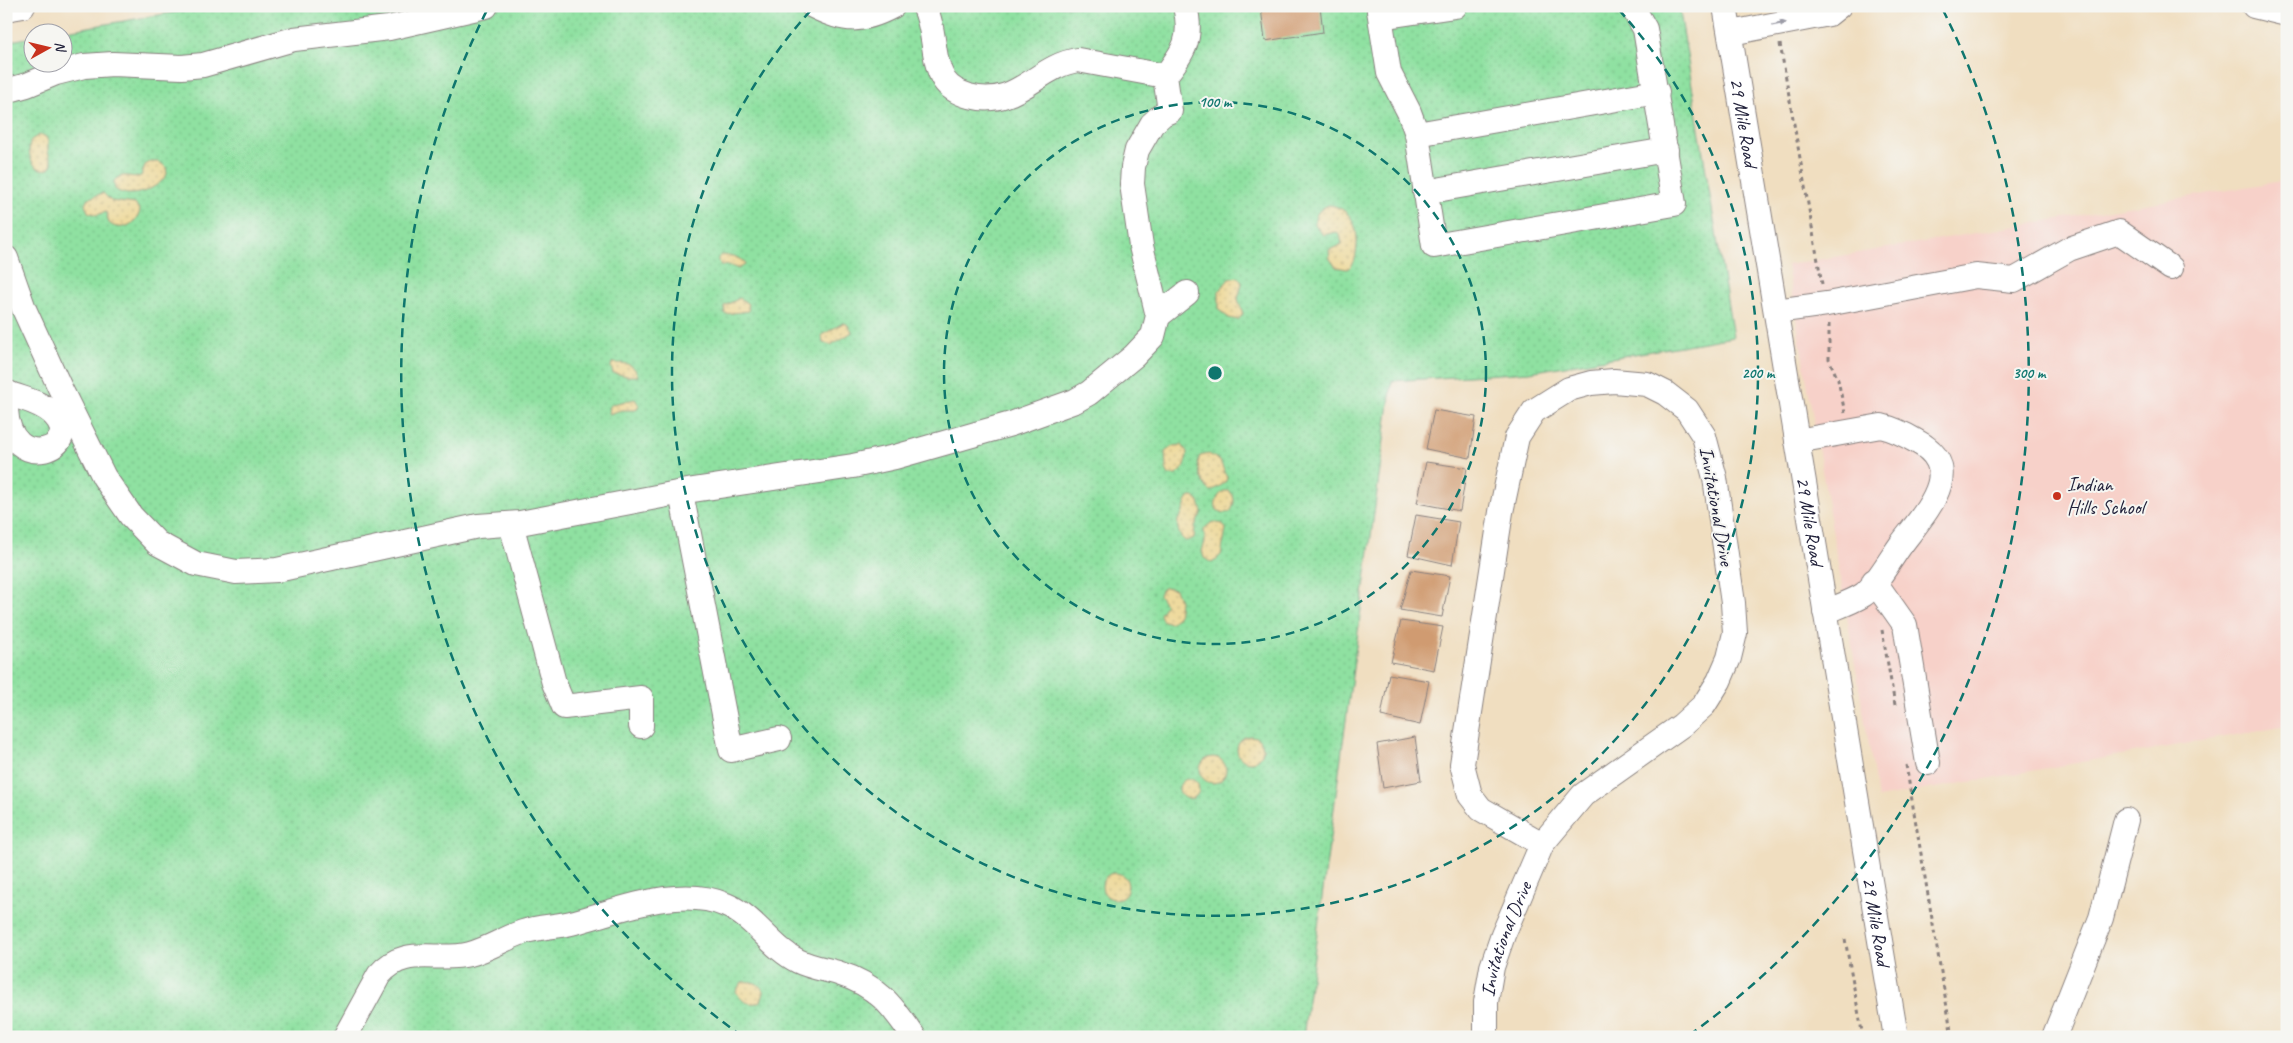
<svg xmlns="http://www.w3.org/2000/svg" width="2293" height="1043" font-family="Caveat,sans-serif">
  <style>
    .built { fill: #f7d1c9 }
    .grass { fill: url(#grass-dots); stroke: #58826e }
    .sand { fill: url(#sand-dots); stroke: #887e6c }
    .building { fill: #d09b71 }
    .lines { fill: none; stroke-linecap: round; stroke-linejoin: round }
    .minor-casing { stroke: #89807e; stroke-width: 26 }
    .path { stroke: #89807e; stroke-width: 3; stroke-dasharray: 4 4; stroke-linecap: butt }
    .minor { stroke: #fff; stroke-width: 24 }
    .oneway { fill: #9c9ca7 }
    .ring { fill: none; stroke: #0f766e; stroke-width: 2.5; stroke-dasharray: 9 6 }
    .poi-dot { fill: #c8321e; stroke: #f6f6f2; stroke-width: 2 }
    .labels { text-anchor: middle; stroke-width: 4; stroke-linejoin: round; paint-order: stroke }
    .street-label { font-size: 20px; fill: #22223b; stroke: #f6f6f2 }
    .poi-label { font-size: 20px; fill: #22223b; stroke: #f6f6f2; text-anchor: start }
    .centre { fill: #0f766e; stroke: #f6f6f2; stroke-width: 2.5 }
    .ring-label { font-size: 15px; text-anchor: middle; font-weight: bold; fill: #0f766e; stroke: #f6f6f2; stroke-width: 4; stroke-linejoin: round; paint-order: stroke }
  </style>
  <defs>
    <pattern id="grass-dots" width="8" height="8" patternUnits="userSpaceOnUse" patternTransform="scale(1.25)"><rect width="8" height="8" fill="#8fe1a1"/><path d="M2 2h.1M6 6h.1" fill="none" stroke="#7bc18c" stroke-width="1.8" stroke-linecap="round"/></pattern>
    <pattern id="sand-dots" width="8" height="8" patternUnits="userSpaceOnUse" patternTransform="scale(1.25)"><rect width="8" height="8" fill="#eeda9e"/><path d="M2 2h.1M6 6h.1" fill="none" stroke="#ccbb89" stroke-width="1.8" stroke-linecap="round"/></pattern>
  </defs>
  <rect width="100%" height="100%" fill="#f6f6f2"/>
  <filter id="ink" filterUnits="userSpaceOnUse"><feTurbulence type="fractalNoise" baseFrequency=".02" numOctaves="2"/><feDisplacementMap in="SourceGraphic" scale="10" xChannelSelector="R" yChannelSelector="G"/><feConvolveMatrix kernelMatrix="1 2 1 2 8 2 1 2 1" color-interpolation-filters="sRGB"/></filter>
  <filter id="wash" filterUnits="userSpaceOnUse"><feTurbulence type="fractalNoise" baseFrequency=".0096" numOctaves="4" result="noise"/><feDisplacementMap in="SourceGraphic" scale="20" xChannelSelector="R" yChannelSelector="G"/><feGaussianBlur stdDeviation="1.12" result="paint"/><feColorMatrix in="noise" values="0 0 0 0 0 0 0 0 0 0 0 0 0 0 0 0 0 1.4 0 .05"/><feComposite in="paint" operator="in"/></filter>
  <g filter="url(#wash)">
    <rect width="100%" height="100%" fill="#f0dec0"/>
    <!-- built -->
    <polygon class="built" points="2287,180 2287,726 1878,798 1787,265"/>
    <!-- grass -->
    <polygon class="grass" points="211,6 1679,6 1733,337 1530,372 1392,381 1303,1037 6,1037 6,42 32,37 32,62 62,62 62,32 60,32"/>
    <!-- sand -->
    <g class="sand">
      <path d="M 39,135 L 45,136 L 48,141 L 48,152 L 52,164 L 49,169 C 32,173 26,153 31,140 Z"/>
      <path d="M 150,162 L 159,162 L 166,167 L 167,174 C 159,189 129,201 115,189 L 114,181 C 123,171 131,179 141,176 L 145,165 Z"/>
      <path d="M 103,193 L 111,201 L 135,204 L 140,210 C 138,224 120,233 109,223 L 106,212 L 97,215 L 88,212 L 85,204 L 87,199 Z"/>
      <path d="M 1329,205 C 1353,208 1360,231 1356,253 C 1355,260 1354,265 1347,269 L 1336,267 L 1330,259 L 1329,250 L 1342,244 L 1340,235 L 1336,232 L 1323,235 L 1315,224 C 1314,215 1320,208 1329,205 Z"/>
      <polygon points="721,255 734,256 745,262 745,265 738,269 729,265 721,266 718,259"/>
      <polygon points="1238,277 1242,283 1238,299 1243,314 1238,320 1229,318 1219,310 1219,291 1229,279"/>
      <polygon points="740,298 748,304 749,311 725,314 724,306"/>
      <polygon points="843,323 847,324 852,331 851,333 831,345 823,343 822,335"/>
      <path d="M 612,363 C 624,364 633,361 638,376 L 627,376 L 613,373 L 611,367 Z"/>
      <polygon points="635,399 639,405 636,410 621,410 609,414 610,406 613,404"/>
      <polygon points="1182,445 1187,452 1185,466 1177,475 1169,475 1166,469 1165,452 1173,446"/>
      <path d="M 1209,454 L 1220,461 L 1227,478 L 1225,483 L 1211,491 C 1202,487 1195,464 1200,456 Z"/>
      <path d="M 1224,491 L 1229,491 C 1236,497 1235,504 1230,512 L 1224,513 L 1217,510 C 1213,503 1218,495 1224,491 Z"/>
      <path d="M 1190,497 L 1194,497 L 1199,502 L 1202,512 L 1195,526 L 1194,538 L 1186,541 C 1179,538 1177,528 1178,520 C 1186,511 1183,504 1190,497 Z"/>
      <polygon points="1212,522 1223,524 1226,529 1221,555 1212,563 1204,558 1202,551 1205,542 1204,529"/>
      <polygon points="1165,587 1175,589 1180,601 1178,617 1170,623 1162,620 1160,614 1166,605 1159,595 1161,590"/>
      <circle cx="1250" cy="749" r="13"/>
      <circle cx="1213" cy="770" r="13"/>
      <circle cx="1189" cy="789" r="10"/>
      <circle cx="1115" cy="886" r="13"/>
      <path d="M 742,982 C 752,981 760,982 764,993 L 761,1001 C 751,1007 740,1001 736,991 Z"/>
    </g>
    <g id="blocks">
      <!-- building -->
      <g class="building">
        <polygon points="1269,6 1320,6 1323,32 1265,41 1261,8"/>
        <polygon points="1434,410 1476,417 1470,458 1426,449"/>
        <polygon points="1426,462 1467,468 1460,511 1417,503"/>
        <polygon points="1416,515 1459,522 1452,565 1408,555"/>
        <polygon points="1411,570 1450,576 1442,617 1400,610"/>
        <polygon points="1401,621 1443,627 1434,670 1391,662"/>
        <polygon points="1389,674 1429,681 1420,725 1381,716"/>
        <polygon points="1415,737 1421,781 1383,788 1377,744"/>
      </g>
    </g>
  </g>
  <g filter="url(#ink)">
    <use href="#blocks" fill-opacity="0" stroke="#89807e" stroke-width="1"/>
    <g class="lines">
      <!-- minor casing -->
      <g class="minor-casing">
        <g id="minor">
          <path d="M 813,6 C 845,22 861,23 893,6"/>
          <path d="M 924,6 C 936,29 931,58 944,80 C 950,89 959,93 969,96 C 1018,109 1036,66 1078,60 L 1165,76"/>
          <polyline points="1379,6 1379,10 1387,16 1455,6"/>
          <path id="s1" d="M 1725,6 L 1896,1037"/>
          <polyline points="2254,6 2287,14"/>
          <polyline points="6,9 23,6"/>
          <polyline points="1379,10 1389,73 1409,112 1417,134 1434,246 1674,204 1645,29 1632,6"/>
          <polyline points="1731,33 1829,14 1839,6"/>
          <polyline points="6,91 27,85 56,73 84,66 113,64 182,67 203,65 294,39 389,28 486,6"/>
          <polyline points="1417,134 1657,92"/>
          <polyline points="1425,192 1666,150"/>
          <path d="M 6,258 L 24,309 L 60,388 L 104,477 L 131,516 L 157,543 L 196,564 L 236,572 L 277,570 L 478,526 L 520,523 L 693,490 L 853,466 L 895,457 L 1011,424 L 1075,401 L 1089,393 L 1134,356 L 1153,336 L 1158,316 L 1141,246 L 1132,184 L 1133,167 L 1137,150 L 1152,124 L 1163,114 L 1170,111 L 1165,76 C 1184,51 1193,39 1185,6"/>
          <polyline points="1776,311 1827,304 1976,276 2014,280 2069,249 2119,232 2171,268"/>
          <polyline points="1158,316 1187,293"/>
          <path d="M 6,392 C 21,399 39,401 52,413 C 89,447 10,478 6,410"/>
          <path d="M 1797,441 L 1881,426 C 1894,429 1904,434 1916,441 C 1969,469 1924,513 1900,546 C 1892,557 1873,589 1863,595 C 1852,602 1837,607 1825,612"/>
          <polyline points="681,493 731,750 779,739"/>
          <polyline points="511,524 554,683 564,707 641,698 641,726"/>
          <polyline points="1874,581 1905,625 1928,763"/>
          <path d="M 345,1037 L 379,975 C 405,944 436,963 470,954 C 489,949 505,938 523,932 C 540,926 558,927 575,922 C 620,910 680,885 726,905 C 755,917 771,948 798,961 C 810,967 824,969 838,973 C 877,985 892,1005 914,1037"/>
          <path id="s2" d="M 1486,1037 L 1486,1002 L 1492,967 L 1503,935 L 1542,844 L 1583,795 L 1682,725 L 1704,705 L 1719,681 L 1729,658 L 1735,633 L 1733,603 L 1715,478 L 1704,436 L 1687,410 L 1665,393 L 1647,384 L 1614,381 L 1591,383 L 1569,389 L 1534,411 L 1517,437 L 1501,512 L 1462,764 L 1470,795 L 1481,809 L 1542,844"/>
          <polyline points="2054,1037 2101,918 2126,820"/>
        </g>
      </g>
      <!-- path -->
      <g class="path">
        <polyline points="1780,44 1822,284"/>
        <polyline points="1829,324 1829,359 1838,380 1845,413"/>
        <polyline points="1882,630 1895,705"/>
        <polyline points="1906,765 1952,1037"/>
        <polyline points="1845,939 1863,1037"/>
      </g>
      <!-- minor -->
      <use href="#minor" class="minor"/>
    </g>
    <!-- one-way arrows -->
    <defs><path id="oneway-solid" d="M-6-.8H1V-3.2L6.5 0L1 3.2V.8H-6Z" transform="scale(1.25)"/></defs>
    <use class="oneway" href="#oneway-solid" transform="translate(1779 24) rotate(-11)"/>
  </g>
  <!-- distance rings -->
  <g class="ring">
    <circle cx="1215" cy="373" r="271"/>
    <path d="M1619 10A543 543 0 1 1 811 10"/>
    <path d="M742 1036A814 814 0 0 1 487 10M1943 10A814 814 0 0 1 1688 1036"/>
  </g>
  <!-- markers -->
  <circle class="poi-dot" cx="2057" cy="496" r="5"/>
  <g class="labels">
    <!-- street labels -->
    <g class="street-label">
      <text dy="7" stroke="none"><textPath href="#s1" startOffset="118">29 Mile Road</textPath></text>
      <text transform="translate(1717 506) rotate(80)" y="7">Invitational Drive</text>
      <text dy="7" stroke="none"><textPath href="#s1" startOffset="522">29 Mile Road</textPath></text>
      <text dy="7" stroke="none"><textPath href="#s1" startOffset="928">29 Mile Road</textPath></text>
      <text dy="7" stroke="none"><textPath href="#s2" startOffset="101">Invitational Drive</textPath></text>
    </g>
    <!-- poi labels -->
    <g class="poi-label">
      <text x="2067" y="491">Indian<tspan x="2067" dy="23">Hills School</tspan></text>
    </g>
  </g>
  <circle cx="1215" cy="373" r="8" class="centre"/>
  <g class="ring-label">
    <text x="1215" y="107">100 m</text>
    <text x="1758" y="378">200 m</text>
    <text x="2029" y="378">300 m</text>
  </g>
  <!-- margin -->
  <rect width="2293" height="1043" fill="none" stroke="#f6f6f2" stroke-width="25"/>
  <!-- north arrow -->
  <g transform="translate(48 48) rotate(82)"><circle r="24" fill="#f6f6f2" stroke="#a1a1a9"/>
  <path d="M0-4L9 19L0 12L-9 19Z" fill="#c8321e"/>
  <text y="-8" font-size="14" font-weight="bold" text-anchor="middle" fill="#22223b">N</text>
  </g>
</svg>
